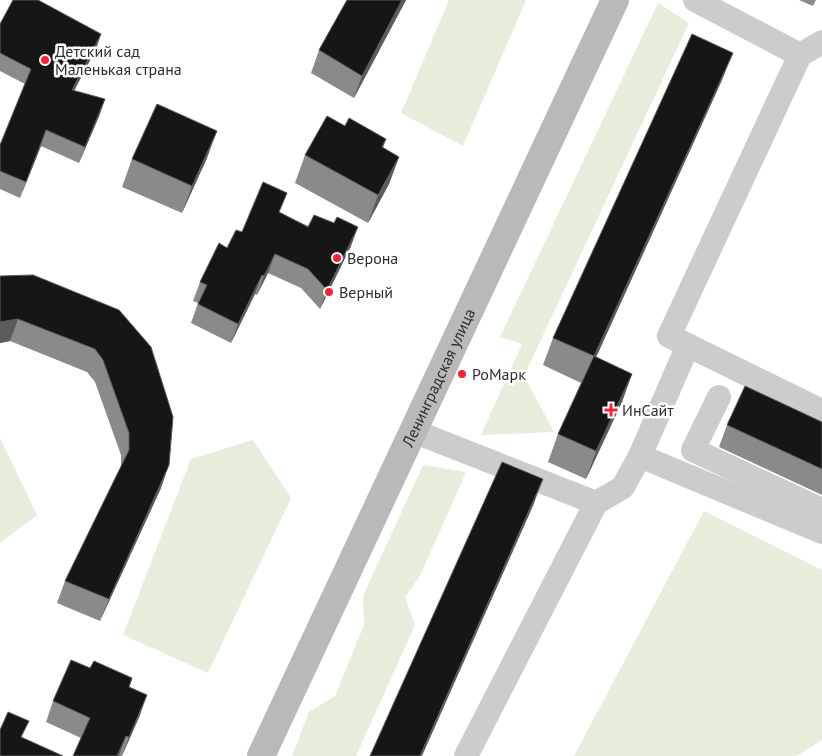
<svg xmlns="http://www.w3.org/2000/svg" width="822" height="756" font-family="'PT Sans',sans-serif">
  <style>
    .green { fill: #e5eddb }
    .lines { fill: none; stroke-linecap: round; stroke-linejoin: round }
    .street { stroke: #ccc; stroke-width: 24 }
    .secondary { stroke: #b9b9b9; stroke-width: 28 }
    .wall { fill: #8a8a8a }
    .shaded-wall { fill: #5c5c5c }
    .building { fill: #161616; stroke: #5c5c5c }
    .poi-dot { fill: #f22438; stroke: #fff; stroke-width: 2 }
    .labels { text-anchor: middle; stroke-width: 5; stroke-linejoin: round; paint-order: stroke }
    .poi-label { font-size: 16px; fill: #2f2f2f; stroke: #fff; text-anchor: start }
    .street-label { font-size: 16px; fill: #2f2f2f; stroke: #fff }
  </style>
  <rect width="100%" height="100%" fill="#fff"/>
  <!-- green -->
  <g class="green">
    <polygon points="449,0 526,0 463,146 401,113"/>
    <polygon points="658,3 689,23 524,376 554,432 481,435 522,344 500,337"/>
    <polygon points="0,438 37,515 0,543"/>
    <polygon points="253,440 291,498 208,673 123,635 191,459"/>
    <polygon points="423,465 466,472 420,576 405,597 415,625 356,756 292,756 309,712 335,696 364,625 363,596"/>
    <polygon points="704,511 822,570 822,740 797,756 574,756"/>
  </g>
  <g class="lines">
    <!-- street -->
    <g class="street">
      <polyline points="695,0 800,55"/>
      <polyline points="822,42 800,55 669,336 822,411"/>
      <polyline points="719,397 693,450 822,510"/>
      <polyline points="413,431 596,503 623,487 640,456 688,345"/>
      <polyline points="640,456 822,532"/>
      <polyline points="466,756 596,503"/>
    </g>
    <!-- secondary -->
    <path class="secondary" id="s1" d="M 261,756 L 615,0"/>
  </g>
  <!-- wall -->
  <g class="wall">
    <polygon points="347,0 406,0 354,98 311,73 319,50"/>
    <polygon points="799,0 816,0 813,6"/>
    <polygon points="0,24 101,34 96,49 74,91 100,114 79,163 41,146 20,198 0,189 0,145 25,84 0,71"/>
    <polygon points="722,80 596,357 632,374 622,402 586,479 548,462 558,434 581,383 543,365 553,338"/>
    <polygon points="345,126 386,139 383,148 399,157 389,184 368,223 295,183 305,155"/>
    <polygon points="207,158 182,213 122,187 132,159"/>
    <polygon points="280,213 351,246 320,309 301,288 268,273 257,295 255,294 231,343 191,323 198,303 193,301 200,282 227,248 242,232"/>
    <polygon points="0,276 119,310 161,488 100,621 57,603 65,581 121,467 121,455 95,382 87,372 10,341 0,343"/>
    <polygon points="822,422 822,495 719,447 727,425"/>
    <polygon points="90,668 132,678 129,687 140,715 122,756 73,756 81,738 46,722 53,701"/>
  </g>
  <!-- shaded-wall -->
  <g class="shaded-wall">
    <polygon points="402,0 406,0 354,98 362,76"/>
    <polygon points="101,34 96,49 66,106 72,90"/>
    <polygon points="733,53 722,80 584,384 594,356"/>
    <polygon points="105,99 100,114 79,163 85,147"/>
    <polygon points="46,130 41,146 20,198 26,182"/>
    <polygon points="217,131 207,158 182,213 192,186"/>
    <polygon points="399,157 389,184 368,223 378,195"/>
    <polygon points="358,227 351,246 320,309 327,290"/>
    <polygon points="275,254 268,273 257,295 264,276"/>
    <polygon points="262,275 255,294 231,343 238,324"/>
    <polygon points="18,319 10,341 0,343 0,322"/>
    <polygon points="632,374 622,402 586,479 596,451"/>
    <polygon points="169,465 161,488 100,621 109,599"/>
    <polygon points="543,479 533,506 422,756 420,756"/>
    <polygon points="147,695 140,715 122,756 129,737"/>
    <polygon points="126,736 119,756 117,756"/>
  </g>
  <!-- building -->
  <g class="building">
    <polygon points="13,0 38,0 101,34 72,90 105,99 85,147 46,130 26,182 0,171 0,145 31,69 0,53 0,24"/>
    <polygon points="347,0 402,0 362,76 319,50"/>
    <polygon points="692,34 733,53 594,356 553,338"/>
    <polygon points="157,104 217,131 192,186 132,159"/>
    <polygon points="327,116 345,126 349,118 386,139 382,147 399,157 378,195 305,155"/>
    <polygon points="263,182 287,193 279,212 308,227 314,215 334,223 337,217 358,227 327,290 308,269 275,254 264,276 262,275 238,324 198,304 207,285 200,282 219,243 227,248 236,230 242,232"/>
    <polygon points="33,275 119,310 151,347 173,417 169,465 109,599 65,581 129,450 129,433 103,360 95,349 18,319 0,322 0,276"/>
    <polygon points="594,356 632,374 596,451 558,434"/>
    <polygon points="745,386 822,422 822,469 727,425"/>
    <polygon points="502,462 543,479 420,756 370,756"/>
    <polygon points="71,660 90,668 94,661 132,678 129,687 147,695 129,737 126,736 117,756 73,756 90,718 53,701"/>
    <polygon points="8,712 29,721 21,737 63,756 0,756 0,730"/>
  </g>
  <!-- markers -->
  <g class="poi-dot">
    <circle cx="45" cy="60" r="5"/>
    <circle cx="337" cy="258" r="5"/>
    <circle cx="329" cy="292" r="5"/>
    <circle cx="462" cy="374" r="5"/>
    <path d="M608.5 402.5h5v5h5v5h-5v5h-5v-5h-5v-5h5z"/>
  </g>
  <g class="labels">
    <!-- poi labels -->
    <g class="poi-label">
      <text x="55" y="57">Детский сад<tspan x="55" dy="18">Маленькая страна</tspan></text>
      <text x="347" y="264">Верона</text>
      <text x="339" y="298">Верный</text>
      <text x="472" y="380">РоМарк</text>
      <text x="622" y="416">ИнСайт</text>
    </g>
    <!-- street labels -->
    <g class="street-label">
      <text dy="6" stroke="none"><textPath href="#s1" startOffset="418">Ленинградская улица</textPath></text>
    </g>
  </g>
</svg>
